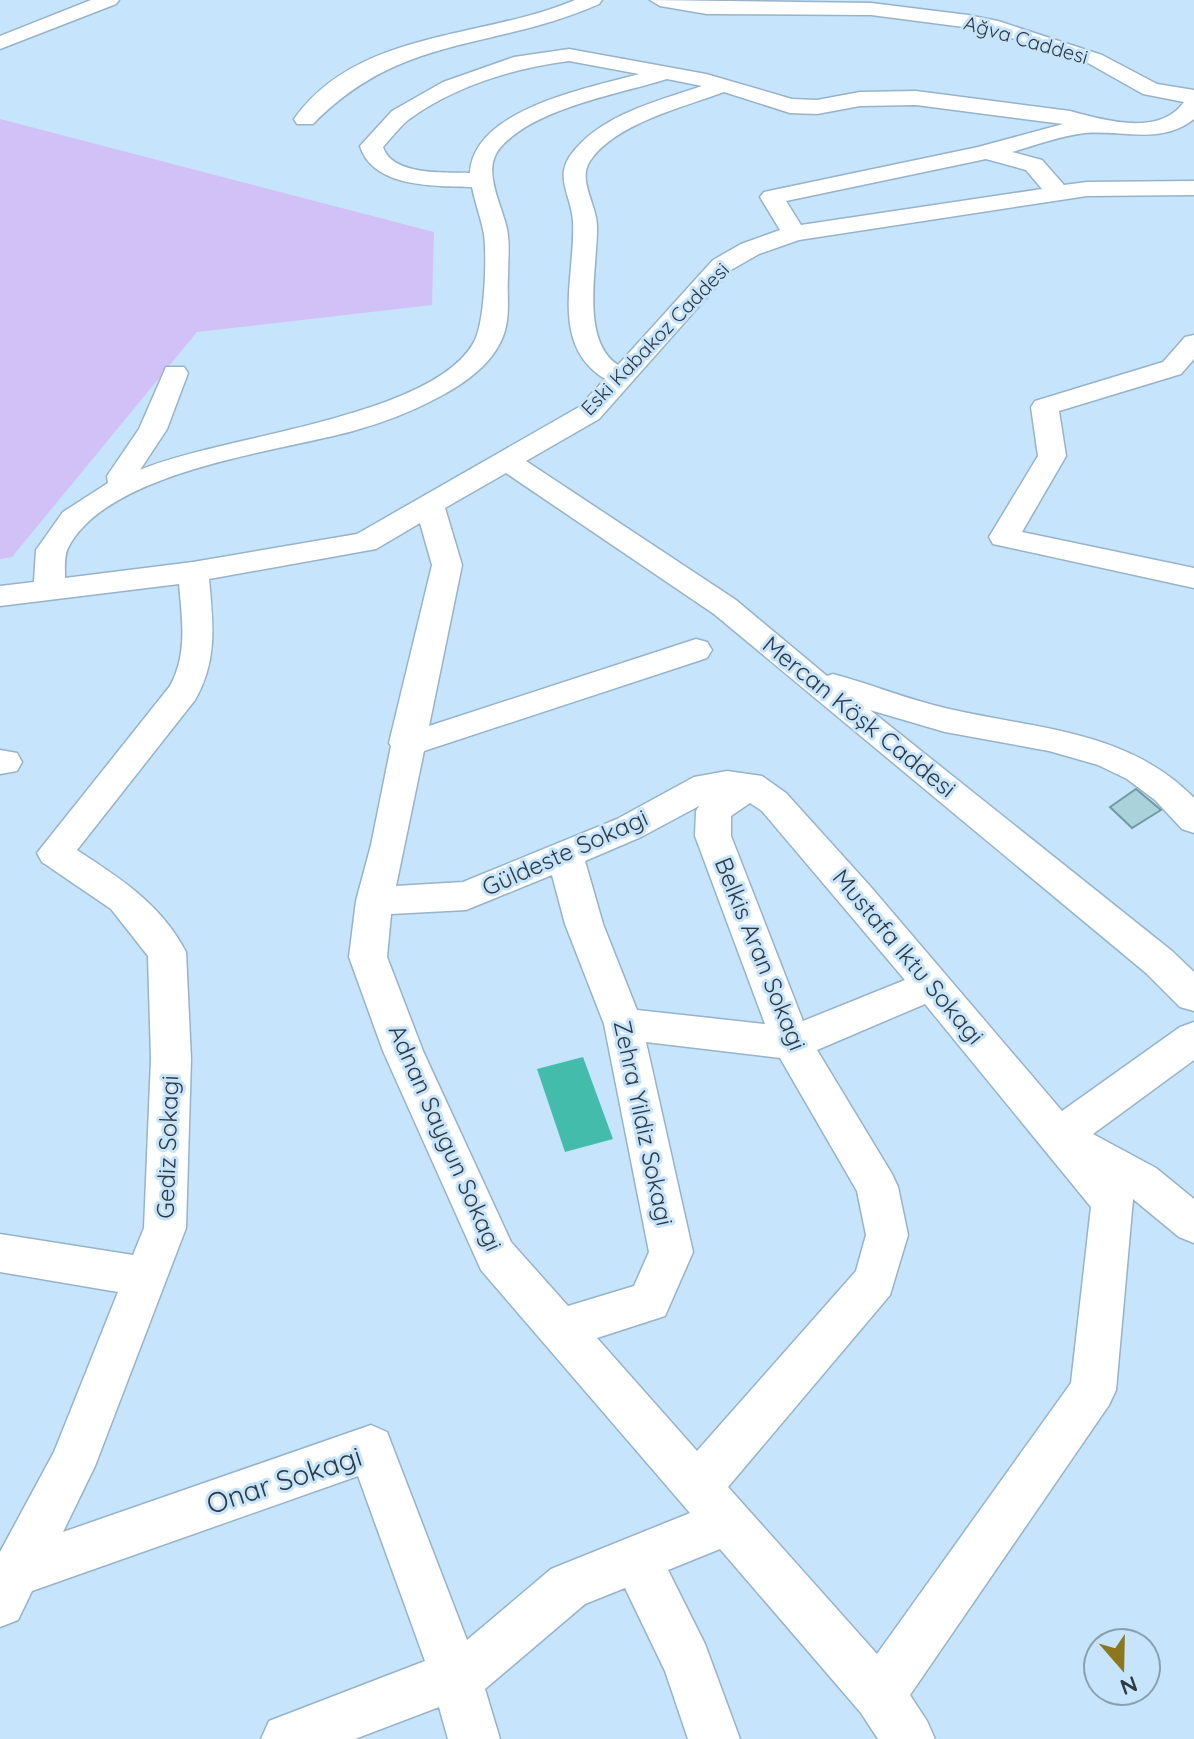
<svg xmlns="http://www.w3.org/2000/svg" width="1194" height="1739" font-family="Quicksand,sans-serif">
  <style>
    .green { fill: #d1c1f7 }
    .water { fill: #43bcab }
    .building { fill: #a9d2db; stroke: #7199a1; stroke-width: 2 }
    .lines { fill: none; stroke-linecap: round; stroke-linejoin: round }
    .minor-casing { stroke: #96b3c9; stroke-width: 3 }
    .minor { fill: #fff; fill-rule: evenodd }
    .labels { text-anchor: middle; stroke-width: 6; stroke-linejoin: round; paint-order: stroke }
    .far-street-label { font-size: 20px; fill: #2e3a42; stroke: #c6e4fb }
    .street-label { font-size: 24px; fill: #2e3a42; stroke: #c6e4fb }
    .near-street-label { font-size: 28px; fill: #2e3a42; stroke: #c6e4fb }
  </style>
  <rect width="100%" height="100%" fill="#c6e4fb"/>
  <!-- green -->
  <polygon class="green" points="0,119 434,232 432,305 197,332 12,557 0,559"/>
  <!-- water -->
  <polygon class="water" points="583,1057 613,1139 565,1152 537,1069"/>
  <!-- building -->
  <polygon class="building" points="1136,789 1161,810 1132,828 1110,807"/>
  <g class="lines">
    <!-- minor casing -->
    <g class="minor-casing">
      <g id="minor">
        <polygon points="91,0 119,0 116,4 0,49 0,36"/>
        <path d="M 575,0 L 602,0 L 599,4 C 493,51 402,33 313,124 L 297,124 L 294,119 C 358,29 484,39 575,0 Z"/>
        <path d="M 650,0 L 871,3 L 968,15 L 998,21 L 1102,55 L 1157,84 L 1194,90 L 1194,119 C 1162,145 1123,130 1085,133 C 1060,136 1036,145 1012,152 L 1042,160 L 1064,185 L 1087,182 L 1194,181 L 1194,195 L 1087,196 L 799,240 L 759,254 L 731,270 L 599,419 L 526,461 L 736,600 L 827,676 L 833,674 C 871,684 906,699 945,708 C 1032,729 1127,729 1194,798 L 1194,833 L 1182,829 L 1155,800 L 1127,779 L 1098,765 L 1049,751 L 945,732 L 870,710 L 1172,951 L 1194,972 L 1194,1011 L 1180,1007 L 1146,973 L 714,614 L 506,473 L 445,508 L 462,565 L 429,726 L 696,639 L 707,642 L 712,650 L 707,658 L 424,751 L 396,886 L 463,882 L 617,819 L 694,777 L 727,771 L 762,776 L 786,793 L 870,886 L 1062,1111 L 1180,1027 L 1194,1022 L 1194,1060 L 1093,1134 L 1156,1168 L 1194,1199 L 1194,1243 L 1179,1237 L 1133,1199 L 1116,1390 L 1109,1405 L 910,1695 L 927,1721 L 935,1739 L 878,1739 L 861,1713 L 720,1549 L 668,1570 L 705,1644 L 740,1739 L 688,1739 L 665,1671 L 625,1588 L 585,1604 L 485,1689 L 500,1739 L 448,1739 L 439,1707 L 355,1739 L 261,1739 L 269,1721 L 425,1661 L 358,1476 L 32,1591 L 18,1620 L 0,1627 L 0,1552 L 54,1452 L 118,1292 L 0,1272 L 0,1234 L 133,1255 L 144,1228 L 151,1059 L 148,956 L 111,909 L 42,862 L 37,853 L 170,686 C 188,654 182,618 179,584 L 0,606 L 0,586 L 34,582 L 36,550 L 63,512 L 108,483 L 107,476 L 139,429 L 166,367 L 184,367 L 188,373 L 167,429 L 140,470 C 219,436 433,418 474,342 C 485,322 487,257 484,234 C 481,218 475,203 472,187 C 435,186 373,188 360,146 L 392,111 L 443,82 L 514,57 L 569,49 L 706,74 L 792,99 L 817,100 L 860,92 L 916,91 L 1070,111 C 1104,120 1159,137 1184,102 L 1143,94 L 1088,63 L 987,30 L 871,15 L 707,14 L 660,6 ZM 569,61 L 639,74 C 589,88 473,109 470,173 C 445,172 392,176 383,147 C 391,138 399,128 408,120 C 454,86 514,68 569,61 ZM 667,79 L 702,86 C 658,101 603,114 573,152 C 553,176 571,194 573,221 C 576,275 548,344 605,379 L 579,407 L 357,534 L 193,562 L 65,578 C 65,569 64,556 68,548 C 107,471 276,452 353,431 C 382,423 411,412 437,398 C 468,382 503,357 507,320 C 509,306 507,291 508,277 C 508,261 510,245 507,229 C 502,205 481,170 500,148 C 534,108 619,94 667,79 ZM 724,92 L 790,113 L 817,114 L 860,106 L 916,105 L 1063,124 L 978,147 L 764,192 L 760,197 L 780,230 L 741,244 L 713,260 L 618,365 C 579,340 598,264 597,226 C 597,205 577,180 590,161 C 614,124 684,107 724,92 ZM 986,159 L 1026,170 L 1042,189 L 801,225 L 786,201 ZM 420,523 L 432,565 L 389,743 L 391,746 L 371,845 L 356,901 L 349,957 L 383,1051 L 481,1270 L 690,1513 L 551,1569 L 467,1640 L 387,1432 L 371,1425 L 63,1532 L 95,1466 L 186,1228 L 191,1059 L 186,952 C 161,904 121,879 77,850 L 195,700 C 218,660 213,623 209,579 L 376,549 ZM 750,803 L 762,811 L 905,980 L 803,1021 L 731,836 L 731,816 ZM 699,806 L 696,811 L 695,836 L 765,1024 L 637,1010 L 603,924 L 585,861 L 641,837 ZM 552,875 L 565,924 L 604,1024 L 649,1252 L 634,1286 L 568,1306 L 511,1242 L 423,1051 L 387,957 L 391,914 L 466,910 ZM 925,1004 L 1091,1207 L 1071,1383 L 877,1654 L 728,1487 L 890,1295 L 908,1235 L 898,1187 L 892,1174 L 817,1050 ZM 646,1042 L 780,1058 L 857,1191 L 866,1235 L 856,1271 L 697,1451 L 597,1338 L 665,1316 L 693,1252 Z"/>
        <polygon points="1194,335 1194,359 1181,374 1059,411 1066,456 1022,532 1194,568 1194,588 993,544 989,537 1038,456 1031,407 1035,401 1163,362 1185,337"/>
        <polygon points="0,750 17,753 22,762 17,771 0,774"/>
      </g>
    </g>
    <!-- minor -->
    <use href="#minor" class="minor"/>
  </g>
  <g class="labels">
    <!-- far-street labels -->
    <g class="far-street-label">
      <text transform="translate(1026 40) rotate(16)" y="7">Ağva Caddesi</text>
      <text transform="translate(655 339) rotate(-46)" y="7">Eski Kabakoz Caddesi</text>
    </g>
    <!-- street labels -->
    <g class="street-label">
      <text transform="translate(859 717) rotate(39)" y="8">Mercan Köşk Caddesi</text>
      <text transform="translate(565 853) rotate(-24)" y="8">Güldeste Sokagi</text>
      <text transform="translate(760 954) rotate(68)" y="8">Belkis Aran Sokagi</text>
      <text transform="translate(908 957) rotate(50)" y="8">Mustafa Iktu Sokagi</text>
      <text transform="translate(643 1123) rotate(78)" y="8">Zehra Yildiz Sokagi</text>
      <text transform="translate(445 1138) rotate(66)" y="8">Adnan Saygun Sokagi</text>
      <text transform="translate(168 1147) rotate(-88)" y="8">Gediz Sokagi</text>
    </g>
    <!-- near-street labels -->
    <g class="near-street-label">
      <text transform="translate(284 1480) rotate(-18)" y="10">Onar Sokagi</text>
    </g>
  </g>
  <!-- north arrow -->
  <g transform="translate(1122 1667) rotate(160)"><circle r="38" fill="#c6e4fb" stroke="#89a0b1" stroke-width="2"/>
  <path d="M0-6L14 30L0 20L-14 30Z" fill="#8c771c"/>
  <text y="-12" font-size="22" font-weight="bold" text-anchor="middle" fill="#2e3a42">N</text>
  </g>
</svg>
